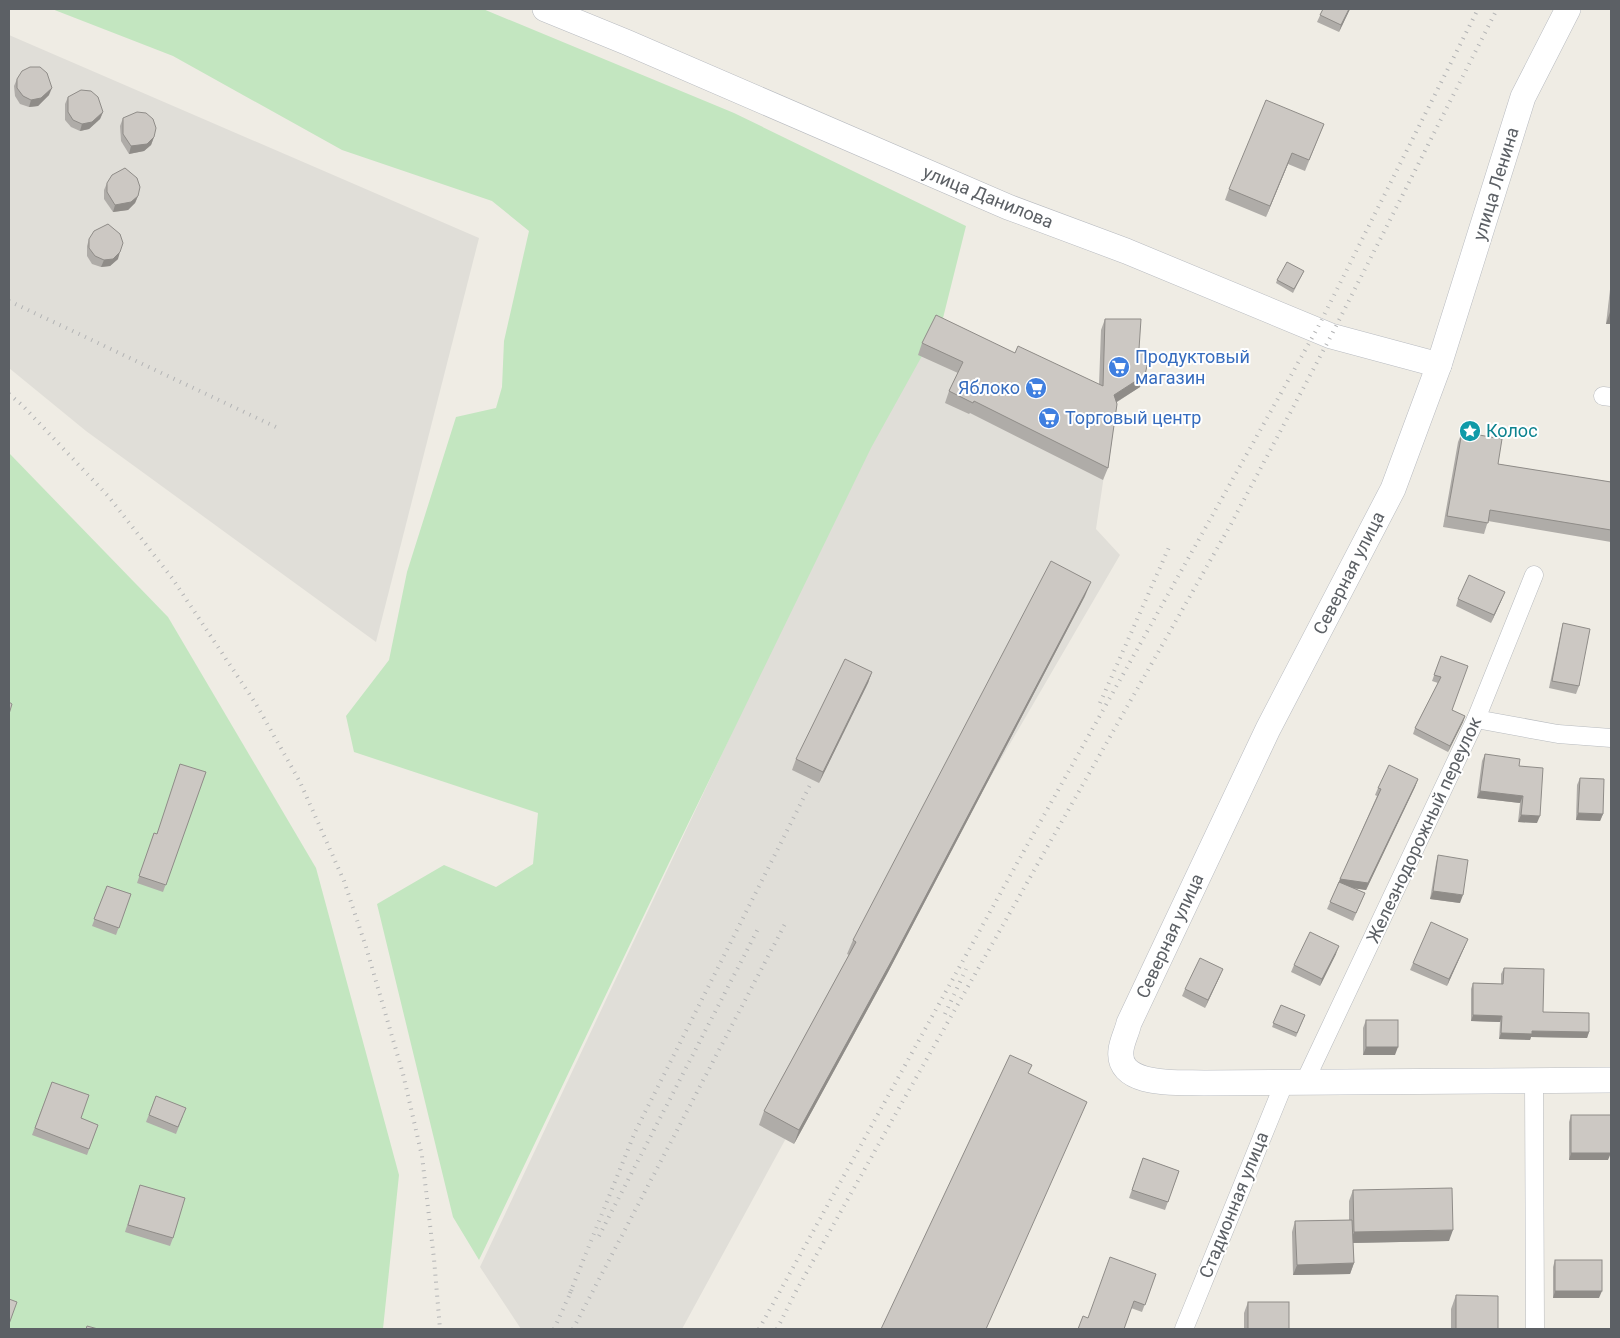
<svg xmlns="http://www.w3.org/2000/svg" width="1620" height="1338" font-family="Roboto,sans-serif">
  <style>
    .industrial { fill: #e0ded8 }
    .green { fill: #c3e6c0 }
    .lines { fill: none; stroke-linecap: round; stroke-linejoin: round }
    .street-casing { stroke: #b7babe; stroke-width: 19 }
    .secondary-casing { stroke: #b8bbc0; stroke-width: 26 }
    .street { stroke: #fff; stroke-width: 18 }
    .secondary { stroke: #fff; stroke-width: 25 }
    .rail { stroke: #b3b4b5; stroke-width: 4; stroke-dasharray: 1 6; stroke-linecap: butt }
    .wall { fill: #afaca8 }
    .shaded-wall { fill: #8f8c88 }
    .building { fill: #ccc8c3; stroke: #8f8c88 }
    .labels { text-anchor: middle; stroke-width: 4; stroke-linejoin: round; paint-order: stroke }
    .street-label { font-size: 18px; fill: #5c6065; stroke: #fff }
    .shop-label { font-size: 18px; fill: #366cbe; stroke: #fff; text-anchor: start }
    .culture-label { font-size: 18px; fill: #0d838f; stroke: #fff; text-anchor: start }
  </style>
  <rect width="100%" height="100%" fill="#efece4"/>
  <!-- industrial -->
  <g class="industrial">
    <polygon points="9,35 479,238 376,642 86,431 9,368"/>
    <polygon points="928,317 1113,415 1096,529 1120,555 874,977 682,1329 521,1329 480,1267"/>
  </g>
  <!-- green -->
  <g class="green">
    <polygon points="52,9 483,9 734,113 966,226 943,318 871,448 668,865 479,1260 453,1217 377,904 444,865 496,887 533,864 538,813 354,752 346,716 389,660 407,572 456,417 496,408 502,387 504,341 529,231 492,201 342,150 173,56"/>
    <polygon points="9,453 168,617 316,868 399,1175 383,1329 9,1329"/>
  </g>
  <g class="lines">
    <!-- street casing -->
    <g class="street-casing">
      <g id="street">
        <polyline points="1603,396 1611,397"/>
        <polyline points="1476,719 1558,734 1611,738"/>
        <polyline points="1534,1080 1535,1329"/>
        <polyline points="1305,1081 1476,719 1534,575"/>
        <polyline points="1184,1329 1285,1081"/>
      </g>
    </g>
    <!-- secondary casing -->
    <g class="secondary-casing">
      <g id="secondary">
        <polyline points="545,9 626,42 1008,207 1126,251 1331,336 1439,365"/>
        <path d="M 1568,9 L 1523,97 L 1439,365 L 1393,489 L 1268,729 L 1129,1023 C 1127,1032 1122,1041 1121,1050 C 1116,1088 1181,1082 1204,1083 L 1611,1080"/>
      </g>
    </g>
    <!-- street -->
    <use href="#street" class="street"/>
    <!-- secondary -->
    <use href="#secondary" class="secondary"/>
    <!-- rail -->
    <g class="rail">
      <polyline points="9,301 276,427"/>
      <polyline points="9,394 22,405 109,497 172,578 256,704 300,782 344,881 366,947 403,1074 422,1156 434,1259 440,1329"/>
      <polyline points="1100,703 1170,545"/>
      <polyline points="945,1014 966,969"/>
      <polyline points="599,1236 759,927"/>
      <polyline points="570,1293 635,1132 810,785"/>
      <polyline points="554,1329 573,1287"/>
      <polyline points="573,1329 786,922"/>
      <polyline points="759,1329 1011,874 1317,329 1478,9"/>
      <polyline points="777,1329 795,1293 908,1092 1231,524 1331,336 1497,9"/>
    </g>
  </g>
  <!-- wall -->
  <g class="wall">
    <polygon points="1323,9 1350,9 1339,32 1317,22"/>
    <polygon points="17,79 49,95 38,106 29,107 20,104 15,96 14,86"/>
    <polygon points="68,97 103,112 100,119 89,129 80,131 71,127 65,120 65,104"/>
    <polygon points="123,118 154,137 151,145 144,151 129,154 121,141 120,126"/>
    <polygon points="1324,124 1305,171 1288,164 1266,217 1225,200 1229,189"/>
    <polygon points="107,183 138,196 135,203 128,210 113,212 104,199 104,190"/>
    <polygon points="89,239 118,259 110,266 101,267 92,264 87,256 87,246"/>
    <polygon points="1304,271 1293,293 1276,283 1277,280"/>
    <polygon points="1611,281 1611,324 1606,324"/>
    <polygon points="1105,319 1139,349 1140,387 1117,402 1108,468 1103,480 970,413 969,414 945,403 949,391 958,373 918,355 922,343 1015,353 1099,385 1101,330"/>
    <polygon points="1462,432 1498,464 1611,482 1611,542 1488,521 1484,534 1443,527 1458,442"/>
    <polygon points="1085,596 887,974 794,1144 759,1125 764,1111 849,955 847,954 853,940"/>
    <polygon points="1458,599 1502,599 1491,623 1456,606"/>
    <polygon points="1563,623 1579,686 1576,694 1549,688 1561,631"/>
    <polygon points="1441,656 1452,710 1465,716 1463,722 1448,752 1413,734 1415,728 1438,683 1432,681"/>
    <polygon points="872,672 868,683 819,783 792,770 796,759"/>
    <polygon points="1485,754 1519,766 1537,823 1518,822 1520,803 1477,798 1482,761"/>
    <polygon points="206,772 163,892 137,883 154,833 157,834"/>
    <polygon points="1580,778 1603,814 1600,821 1576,820 1577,785"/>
    <polygon points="1418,779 1415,787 1366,890 1354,888 1365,893 1353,921 1327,909 1377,796 1375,795 1378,788"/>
    <polygon points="1438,855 1460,903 1430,899 1436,863"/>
    <polygon points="107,886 131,894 116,935 92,926"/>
    <polygon points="1465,946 1447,986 1410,970 1413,963"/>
    <polygon points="1336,954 1320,986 1291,972 1294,965"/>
    <polygon points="1504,968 1543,1012 1589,1032 1587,1038 1531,1037 1530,1040 1499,1039 1500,1022 1471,1021 1471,989 1473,983 1501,984 1501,974"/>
    <polygon points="1220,976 1205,1008 1182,996 1185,989"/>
    <polygon points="1281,1005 1305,1015 1296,1037 1272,1027"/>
    <polygon points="1366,1020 1395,1055 1363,1055 1363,1028"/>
    <polygon points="52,1082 81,1118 98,1125 87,1155 32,1135"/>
    <polygon points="156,1096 183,1116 176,1134 146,1122"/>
    <polygon points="1571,1115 1608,1160 1569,1160 1569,1122"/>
    <polygon points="1143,1158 1179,1171 1165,1210 1129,1198"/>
    <polygon points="140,1185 173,1238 170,1246 125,1232"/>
    <polygon points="1353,1190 1449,1241 1353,1243 1354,1263 1350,1274 1293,1275 1292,1232 1295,1221 1349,1220 1349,1201"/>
    <polygon points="1555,1260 1599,1298 1553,1298 1553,1267"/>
    <polygon points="1156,1274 1142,1312 1131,1308 1088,1318"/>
    <polygon points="1456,1295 1498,1329 1451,1329 1451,1309"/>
    <polygon points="1248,1302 1289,1329 1244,1329 1244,1313"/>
  </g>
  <!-- shaded-wall -->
  <g class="shaded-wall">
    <polygon points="1349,9 1350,9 1339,32 1341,25"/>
    <polygon points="52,88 49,95 38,106 29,107 31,100"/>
    <polygon points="103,112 100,119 89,129 80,131 82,124"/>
    <polygon points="154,137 151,145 144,151 129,154 131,146"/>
    <polygon points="1292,153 1288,164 1266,217 1270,206"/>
    <polygon points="138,196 135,203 128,210 113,212 115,205"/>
    <polygon points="120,252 118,259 110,266 101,267 104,260"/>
    <polygon points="1611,309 1611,324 1606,324"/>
    <polygon points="1145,375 1140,387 1110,406 1114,395"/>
    <polygon points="1091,582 1085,596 887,974 794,1144 799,1130"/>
    <polygon points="1505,592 1502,599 1491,623 1494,615"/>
    <polygon points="872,672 868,683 819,783 823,772"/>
    <polygon points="1465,716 1463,722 1448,752 1450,746"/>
    <polygon points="1418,779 1415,787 1366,890 1337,886 1340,879"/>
    <polygon points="1480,791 1523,796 1520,803 1477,798"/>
    <polygon points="1578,813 1603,814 1600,821 1576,820"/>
    <polygon points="1521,815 1540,816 1537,823 1518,822"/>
    <polygon points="1433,891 1463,895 1460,903 1430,899"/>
    <polygon points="1468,939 1465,946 1447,986 1449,979"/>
    <polygon points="1339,946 1336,954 1320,986 1322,979"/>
    <polygon points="1223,969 1220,976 1205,1008 1208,1000"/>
    <polygon points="1473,1015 1502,1016 1500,1022 1471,1021"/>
    <polygon points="1532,1031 1589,1032 1587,1038 1531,1037 1530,1040 1499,1039 1501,1033"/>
    <polygon points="1366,1047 1398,1047 1395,1055 1363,1055"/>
    <polygon points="1571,1153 1611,1153 1608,1160 1569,1160"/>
    <polygon points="1453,1230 1449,1241 1350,1243 1354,1232"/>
    <polygon points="1354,1263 1350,1274 1293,1275 1297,1265"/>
    <polygon points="1555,1291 1602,1291 1599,1298 1553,1298"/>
  </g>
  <!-- building -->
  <g class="building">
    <polygon points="1323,9 1349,9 1341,25 1320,15"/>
    <polygon points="30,67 40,67 47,73 52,88 41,98 31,100 23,96 17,88 17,79 22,71"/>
    <polygon points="81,90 91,91 98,97 103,112 92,122 82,124 73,120 68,112 68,97"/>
    <polygon points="1266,100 1324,124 1309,160 1292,153 1270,206 1229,189"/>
    <polygon points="137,112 146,113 153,119 156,128 154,137 147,144 131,146 123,134 123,118"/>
    <polygon points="125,168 137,178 140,187 138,196 131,202 115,205 107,192 107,183 112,175"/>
    <polygon points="108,224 120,234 123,243 120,252 113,259 104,260 95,256 89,248 89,239 94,231"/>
    <polygon points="1287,262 1304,271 1294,289 1277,280"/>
    <polygon points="936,315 1015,353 1018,346 1103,386 1105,319 1141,319 1139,349 1148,361 1145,375 1114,395 1117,404 1108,468 974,401 973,403 949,391 963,362 922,343"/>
    <polygon points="1462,432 1502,439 1498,464 1611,482 1611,530 1490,510 1488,523 1447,516"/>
    <polygon points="1051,561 1091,582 892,960 799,1130 764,1111 856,942 853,940"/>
    <polygon points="1469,575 1505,592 1494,615 1458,599"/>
    <polygon points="1563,623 1590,629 1579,686 1552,681"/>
    <polygon points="1441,656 1468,666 1452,710 1465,716 1450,746 1415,728 1441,677 1434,675"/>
    <polygon points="845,659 872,672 823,772 796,759"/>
    <polygon points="9,702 12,704 9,714"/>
    <polygon points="1485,754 1520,759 1519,766 1543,768 1540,816 1521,815 1523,796 1480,791"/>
    <polygon points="180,764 206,772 166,885 139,876 154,833 157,834"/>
    <polygon points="1389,765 1418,779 1368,883 1340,879 1381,789 1378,788"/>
    <polygon points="1580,778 1604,779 1603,814 1578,813"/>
    <polygon points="1438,855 1468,860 1463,895 1433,891"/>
    <polygon points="1339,882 1365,893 1356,913 1330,902"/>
    <polygon points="107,886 131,894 119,928 94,919"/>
    <polygon points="1431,922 1468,939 1449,979 1413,963"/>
    <polygon points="1310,932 1339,946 1322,979 1294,965"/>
    <polygon points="1200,958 1223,969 1208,1000 1185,989"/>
    <polygon points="1504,968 1544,969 1543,1012 1589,1013 1589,1032 1532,1031 1532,1034 1501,1033 1502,1016 1473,1015 1473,983 1503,984"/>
    <polygon points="1281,1005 1305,1015 1297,1033 1273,1023"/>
    <rect x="1366" y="1020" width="32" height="27"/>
    <polygon points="1010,1055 1032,1065 1028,1073 1087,1102 986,1329 881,1329"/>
    <polygon points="52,1082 89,1095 81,1118 98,1125 89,1149 35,1128"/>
    <polygon points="156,1096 186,1108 178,1127 149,1115"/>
    <rect x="1571" y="1115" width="40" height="38"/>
    <polygon points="1143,1158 1179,1171 1168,1202 1132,1190"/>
    <polygon points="140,1185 185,1198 173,1238 128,1225"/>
    <polygon points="1452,1188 1453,1230 1354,1232 1353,1190"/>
    <polygon points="1352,1220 1354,1263 1297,1265 1295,1221"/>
    <polygon points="1110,1257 1156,1274 1145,1305 1134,1301 1124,1329 1078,1329 1083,1316 1088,1318"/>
    <rect x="1555" y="1260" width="47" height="31"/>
    <polygon points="1456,1295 1498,1296 1498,1329 1456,1329"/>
    <polygon points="9,1299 17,1302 9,1324"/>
    <rect x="1248" y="1302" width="41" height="27"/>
    <polygon points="87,1326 98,1329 86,1329"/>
  </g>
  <!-- icons -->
  <defs>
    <g id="supermarket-disc" transform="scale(1.125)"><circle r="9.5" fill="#3f7fe0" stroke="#fff"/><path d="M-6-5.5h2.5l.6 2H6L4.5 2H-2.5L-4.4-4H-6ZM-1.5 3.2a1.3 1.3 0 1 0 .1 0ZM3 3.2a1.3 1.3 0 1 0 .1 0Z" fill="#fff"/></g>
    <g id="sight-disc" transform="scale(1.125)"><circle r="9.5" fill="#0f9aa8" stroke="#fff"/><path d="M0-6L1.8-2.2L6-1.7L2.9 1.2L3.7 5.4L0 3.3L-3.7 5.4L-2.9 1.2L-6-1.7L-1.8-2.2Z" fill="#fff"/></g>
  </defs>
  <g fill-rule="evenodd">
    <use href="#supermarket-disc" x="1119" y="367"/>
    <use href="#supermarket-disc" x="1036" y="388"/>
    <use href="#supermarket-disc" x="1049" y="418"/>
    <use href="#sight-disc" x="1470" y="431"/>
  </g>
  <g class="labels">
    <!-- street labels -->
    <g class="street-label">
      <text transform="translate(1496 184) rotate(-73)" y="6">улица Ленина</text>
      <text transform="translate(988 197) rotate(22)" y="6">улица Данилова</text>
      <text transform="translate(1349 573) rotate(-63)" y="6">Северная улица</text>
      <text transform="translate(1424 830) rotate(-65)" y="6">Железнодорожный переулок</text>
      <text transform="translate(1170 936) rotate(-65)" y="6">Северная улица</text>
      <text transform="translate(1234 1205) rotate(-68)" y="6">Стадионная улица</text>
    </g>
    <!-- shop labels -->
    <g class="shop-label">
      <text x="1135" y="363">Продуктовый<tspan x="1135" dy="21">магазин</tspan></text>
      <text x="1020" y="394" text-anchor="end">Яблоко</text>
      <text x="1065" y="424">Торговый центр</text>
    </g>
    <!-- culture labels -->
    <g class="culture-label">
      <text x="1486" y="437">Колос</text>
    </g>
  </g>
  <!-- border -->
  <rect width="1620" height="1338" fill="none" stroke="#5c6065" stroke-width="20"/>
</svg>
